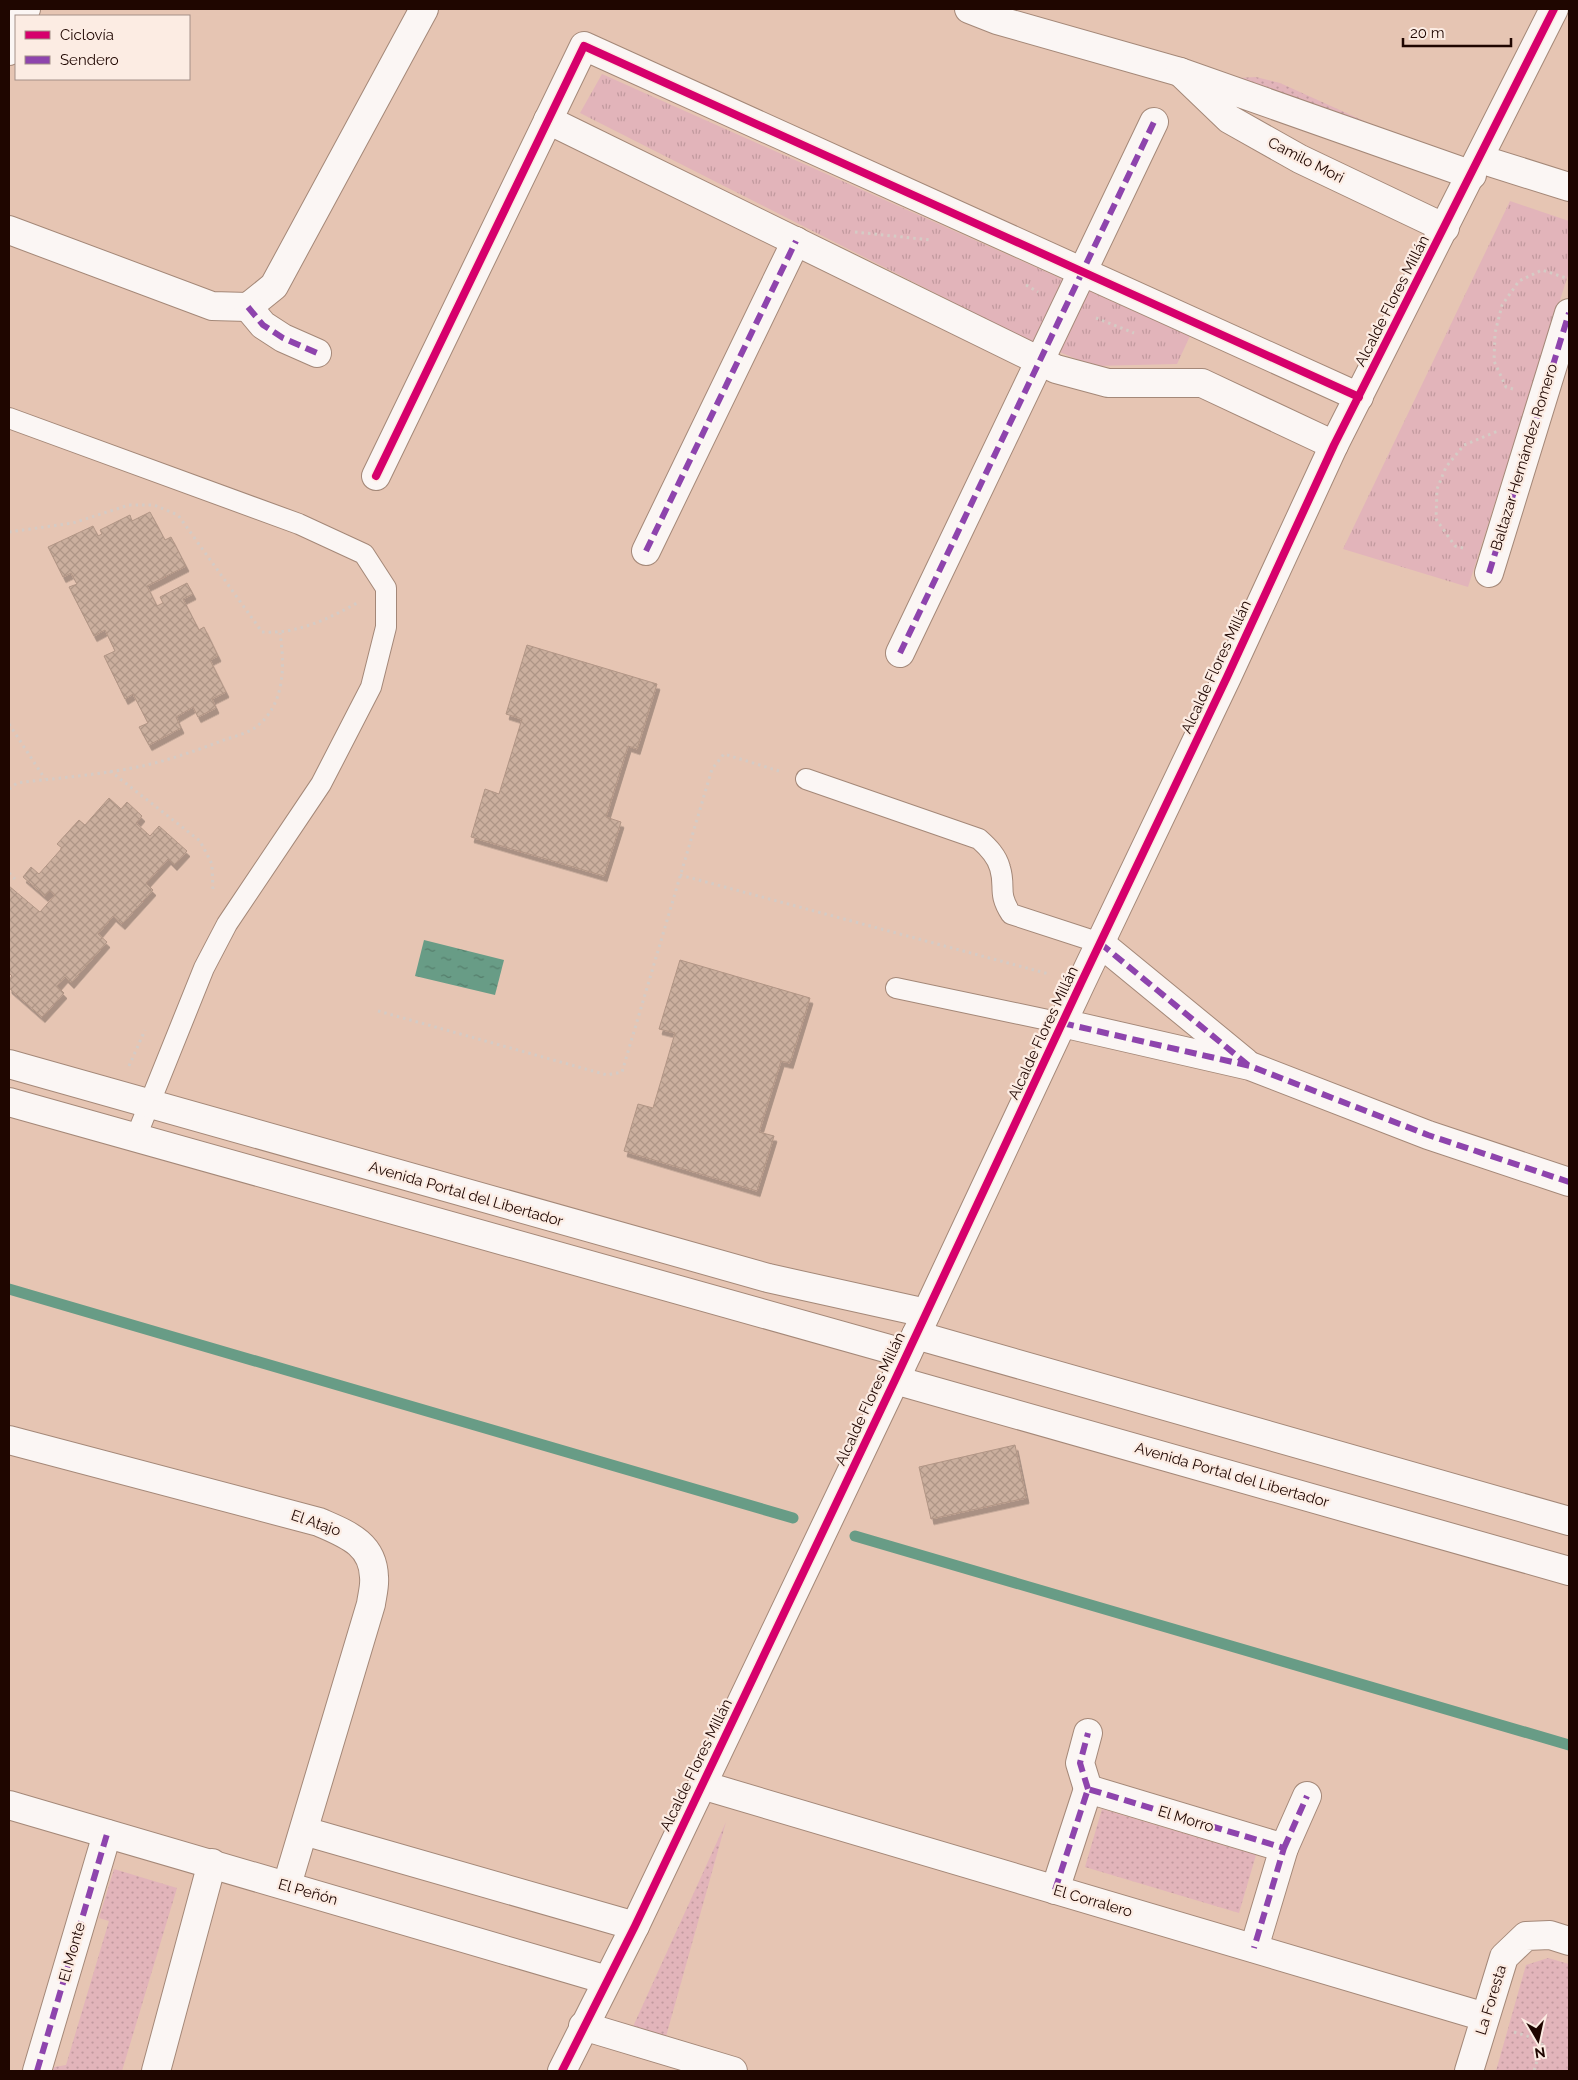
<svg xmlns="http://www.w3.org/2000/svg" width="1578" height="2080" font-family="Raleway,sans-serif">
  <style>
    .grass { fill: url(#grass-dots) }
    .park { fill: url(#park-tufts) }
    .water { fill: url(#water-ripples) }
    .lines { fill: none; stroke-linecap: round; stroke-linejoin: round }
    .stream { stroke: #689c86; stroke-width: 11 }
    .building { fill: url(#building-cross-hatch); stroke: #b19585; filter: url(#shadow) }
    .lane-casing { stroke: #a48878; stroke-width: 22 }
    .street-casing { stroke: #a48878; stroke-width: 30 }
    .secondary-casing { stroke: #a48878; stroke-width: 30 }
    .path { stroke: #d5cbc5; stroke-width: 3; stroke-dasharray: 2.5 4; stroke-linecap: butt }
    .lane { stroke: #fbf6f4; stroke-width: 20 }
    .street { stroke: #fbf6f4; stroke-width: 28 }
    .secondary { stroke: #fbf6f4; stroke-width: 28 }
    .quiet { stroke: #8e44ad; stroke-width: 6; stroke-dasharray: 12 6; stroke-linecap: butt }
    .cycleway-casing { stroke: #fcece3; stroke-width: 11 }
    .cycleway { stroke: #d6006c; stroke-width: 8 }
    .labels { text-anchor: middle; stroke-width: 4.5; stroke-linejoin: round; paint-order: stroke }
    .street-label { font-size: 15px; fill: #1f0600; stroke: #fcece3 }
  </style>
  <defs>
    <pattern id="grass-dots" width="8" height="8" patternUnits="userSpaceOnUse" patternTransform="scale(1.25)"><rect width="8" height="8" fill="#e2b4ba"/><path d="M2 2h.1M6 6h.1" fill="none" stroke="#c1999e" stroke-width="1.8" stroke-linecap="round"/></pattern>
    <pattern id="park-tufts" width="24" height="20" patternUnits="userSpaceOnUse" patternTransform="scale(1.25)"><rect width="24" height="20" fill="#e2b4ba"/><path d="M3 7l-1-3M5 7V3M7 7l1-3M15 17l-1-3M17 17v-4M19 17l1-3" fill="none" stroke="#c1999e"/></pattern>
    <pattern id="water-ripples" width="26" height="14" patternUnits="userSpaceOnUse" patternTransform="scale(1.25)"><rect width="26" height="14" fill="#689c86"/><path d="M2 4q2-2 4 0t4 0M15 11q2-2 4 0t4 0" fill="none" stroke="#557d6b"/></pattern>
    <pattern id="building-cross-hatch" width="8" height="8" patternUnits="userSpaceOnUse" patternTransform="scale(1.25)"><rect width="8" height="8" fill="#cbaf9e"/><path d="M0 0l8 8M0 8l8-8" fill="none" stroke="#ae9586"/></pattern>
    <filter id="shadow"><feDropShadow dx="3" dy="5.5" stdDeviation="0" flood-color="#0004"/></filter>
  </defs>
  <rect width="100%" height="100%" fill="#e6c5b3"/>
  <!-- grass -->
  <g class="grass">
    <polygon points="1256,77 1280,83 1373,125 1363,140 1238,78"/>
    <polygon points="1102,1809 1256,1855 1239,1913 1085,1867"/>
    <polygon points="726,1822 665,2040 631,2031"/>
    <polygon points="114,1869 177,1888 122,2071 53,2071 54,2067 66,2065 109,1921 99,1918"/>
    <polygon points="1548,1958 1569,1964 1569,2071 1496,2071 1526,1965"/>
  </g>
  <!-- park -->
  <g class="park">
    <polygon points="602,74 1190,336 1177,364 1094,366 1022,337 580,113"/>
    <polygon points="1510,201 1569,221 1569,272 1468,587 1343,549"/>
  </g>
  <!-- water -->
  <polygon class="water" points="424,940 504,960 495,995 415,976"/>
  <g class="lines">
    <!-- stream -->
    <g class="stream">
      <polyline points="9,1289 793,1518"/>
      <polyline points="855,1536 1569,1745"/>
    </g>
  </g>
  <!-- building -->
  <g class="building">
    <polygon points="150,512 165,540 171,537 186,566 147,586 157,606 163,603 160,597 187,583 193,594 183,599 199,630 204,627 218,656 210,660 226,692 212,699 216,708 198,717 193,707 176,717 181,728 149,745 139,727 148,723 133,694 125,699 104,656 115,651 105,630 94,636 69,587 77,584 71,573 63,577 48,547 93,526 98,536 102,534 100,530 130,515 132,521"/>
    <polygon points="527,645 657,684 637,749 628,746 606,817 621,822 604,876 471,837 485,789 499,794 522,719 506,714"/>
    <polygon points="109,798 121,809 127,802 142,816 136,823 150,836 159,826 187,851 174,865 168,859 146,883 153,890 122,924 113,916 98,934 107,942 71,983 65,977 57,986 64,993 42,1017 9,988 9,980 12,976 9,973 9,886 40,912 55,895 50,891 45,896 23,877 31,867 39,874 62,848 57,844 79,820 85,825"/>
    <polygon points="680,960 810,998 790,1063 781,1061 759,1132 774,1136 757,1191 624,1151 638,1104 653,1108 675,1033 659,1029"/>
    <polygon points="1015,1445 1026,1498 931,1519 919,1467"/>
  </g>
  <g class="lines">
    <!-- lane casing -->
    <g class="lane-casing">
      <g id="lane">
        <polyline points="9,418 299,524 364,554 386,588 386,627 371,687 321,784 227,924 204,968 136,1137"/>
        <path d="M 806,779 L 979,839 C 988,847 997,856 1000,868 C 1006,888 997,892 1011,914 L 1100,943"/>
        <polyline points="896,988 1062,1023"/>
      </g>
    </g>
    <!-- street casing -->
    <g class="street-casing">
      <g id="street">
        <polyline points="969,9 997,20 1180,72"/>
        <polyline points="23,16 26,9"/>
        <polyline points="9,51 16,33"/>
        <polyline points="548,120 1056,369 1108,383 1202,383 1334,445"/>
        <polyline points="1480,159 1569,187"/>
        <polyline points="1445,228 1300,159 1229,119 1180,72 1472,175"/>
        <polyline points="9,230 212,306 248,307 274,286 424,9"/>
        <polyline points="248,307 263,325 283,338 317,353"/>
        <polyline points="376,476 584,46 1359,397"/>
        <polyline points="646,551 796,241"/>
        <polyline points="1489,573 1569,313"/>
        <polyline points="900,653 1154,122"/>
        <polyline points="1100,943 1245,1062"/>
        <polyline points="1062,1023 1250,1066 1428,1135 1569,1182"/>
        <polyline points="9,1064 768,1278 926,1313"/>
        <polyline points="9,1102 907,1354"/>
        <polyline points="916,1335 1569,1521"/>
        <polyline points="895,1380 1569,1571"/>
        <path d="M 9,1440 L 319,1522 C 346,1534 373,1543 374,1577 C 375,1586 372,1596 371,1604 L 287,1885"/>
        <polyline points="702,1785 1485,2017"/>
        <polyline points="1088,1789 1080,1763 1088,1733"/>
        <polyline points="9,1805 607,1980"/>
        <polyline points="304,1831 635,1926"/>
        <polyline points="1284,1848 1307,1796"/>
        <polyline points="1055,1890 1088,1789 1284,1848 1254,1948"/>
        <polyline points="583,2026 733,2071"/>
        <polyline points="37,2071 107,1834"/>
        <polyline points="156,2071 212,1863"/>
        <polyline points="1469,2071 1504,1957 1526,1936 1550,1935 1569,1941"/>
      </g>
    </g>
    <!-- secondary casing -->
    <g class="secondary-casing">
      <polyline id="secondary" points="562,2071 635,1926 895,1380 1081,983 1227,677 1334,445 1554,9"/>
    </g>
    <!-- path -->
    <g class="path">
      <polyline points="855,232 931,240"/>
      <polyline points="1026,285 1038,292"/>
      <polyline points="1096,318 1134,333"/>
      <polyline points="1513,389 1506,387 1494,361 1495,333 1502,305 1519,281 1542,270 1569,279"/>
      <path d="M 9,532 L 73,523 L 129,505 L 154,505 L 178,515 L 262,632 C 297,634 326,620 357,603"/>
      <polyline points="1463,548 1455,546 1436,519 1437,489 1446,467 1464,445 1498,431"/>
      <polyline points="9,724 45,779"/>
      <polyline points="110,771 200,841 212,864 213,891"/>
      <path d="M 9,789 L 17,783 C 64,777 113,774 159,762 C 180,756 201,749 221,741 C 231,737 247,734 256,727 C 285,705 285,666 280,633"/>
      <polyline points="9,873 15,879"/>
      <polyline points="680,875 1049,974"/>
      <polyline points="378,1011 607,1075 622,1072 712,769 724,754 779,771"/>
      <polyline points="129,1066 145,1030"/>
      <polyline points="1514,2032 1543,2041 1534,2071"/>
    </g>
    <!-- lane -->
    <use href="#lane" class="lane"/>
    <!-- street -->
    <use href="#street" class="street"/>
    <!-- secondary -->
    <use href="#secondary" class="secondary"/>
    <!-- quiet -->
    <g class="quiet">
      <polyline points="248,307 263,325 283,338 317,353"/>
      <polyline points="646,551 796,241"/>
      <polyline points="1489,573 1569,313"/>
      <polyline points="900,653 1154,122"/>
      <polyline points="1100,943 1248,1065"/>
      <polyline points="1062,1023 1250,1066 1428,1135 1569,1182"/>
      <polyline points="1088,1789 1080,1763 1088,1733"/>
      <polyline points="1284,1848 1307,1796"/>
      <polyline points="1055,1890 1088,1789 1284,1848 1254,1948"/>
      <polyline points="37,2071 107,1834"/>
    </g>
    <!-- cycleway casing -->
    <g class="cycleway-casing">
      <g id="cycleway">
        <polyline points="376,476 584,46 1359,397"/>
        <polyline points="562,2071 635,1926 895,1380 1081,983 1227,677 1334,445 1554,9"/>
      </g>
    </g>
    <!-- cycleway -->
    <use href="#cycleway" class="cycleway"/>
  </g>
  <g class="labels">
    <!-- street labels -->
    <g class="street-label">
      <text transform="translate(1306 160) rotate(27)" y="5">Camilo Mori</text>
      <text transform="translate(1392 301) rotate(-63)" y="5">Alcalde Flores Millán</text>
      <text transform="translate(1524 457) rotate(-73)" y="5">Baltazar Hernández Romero</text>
      <text transform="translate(1216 667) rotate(-65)" y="5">Alcalde Flores Millán</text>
      <text transform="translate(1043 1033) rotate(-65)" y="5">Alcalde Flores Millán</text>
      <text transform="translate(466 1194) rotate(16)" y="5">Avenida Portal del Libertador</text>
      <text transform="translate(870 1399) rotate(-65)" y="5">Alcalde Flores Millán</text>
      <text transform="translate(1232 1475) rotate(16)" y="5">Avenida Portal del Libertador</text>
      <text transform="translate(316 1523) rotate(19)" y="5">El Atajo</text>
      <text transform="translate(696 1765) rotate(-64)" y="5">Alcalde Flores Millán</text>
      <text transform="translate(1186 1819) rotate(17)" y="5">El Morro</text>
      <text transform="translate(308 1892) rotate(16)" y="5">El Peñón</text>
      <text transform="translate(1093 1901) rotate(16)" y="5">El Corralero</text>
      <text transform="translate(72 1952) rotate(-74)" y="5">El Monte</text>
      <text transform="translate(1491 2000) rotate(-73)" y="5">La Foresta</text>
    </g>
  </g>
  <!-- border -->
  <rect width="1578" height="2080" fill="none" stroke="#1f0600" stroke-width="20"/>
  <!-- legend -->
  <rect x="15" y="15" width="175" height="65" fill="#fcece3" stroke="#a49088"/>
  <rect x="25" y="31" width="25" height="8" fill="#d6006c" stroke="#a49088"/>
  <text x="60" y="40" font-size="15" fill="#1f0600">Ciclovía</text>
  <rect x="25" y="56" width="25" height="8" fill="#8e44ad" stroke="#a49088"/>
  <text x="60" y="65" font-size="15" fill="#1f0600">Sendero</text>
  <!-- north arrow -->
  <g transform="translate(1538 2040) rotate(171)" stroke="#fcece3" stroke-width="4" paint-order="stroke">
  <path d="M0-4L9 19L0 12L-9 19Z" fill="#1f0600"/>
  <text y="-8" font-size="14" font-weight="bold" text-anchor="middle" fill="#1f0600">N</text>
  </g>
  <!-- scale -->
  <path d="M1403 38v8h108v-8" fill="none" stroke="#1f0600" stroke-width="2.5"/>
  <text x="1410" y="38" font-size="15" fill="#1f0600" stroke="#fcece3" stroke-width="4" paint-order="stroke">20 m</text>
</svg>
